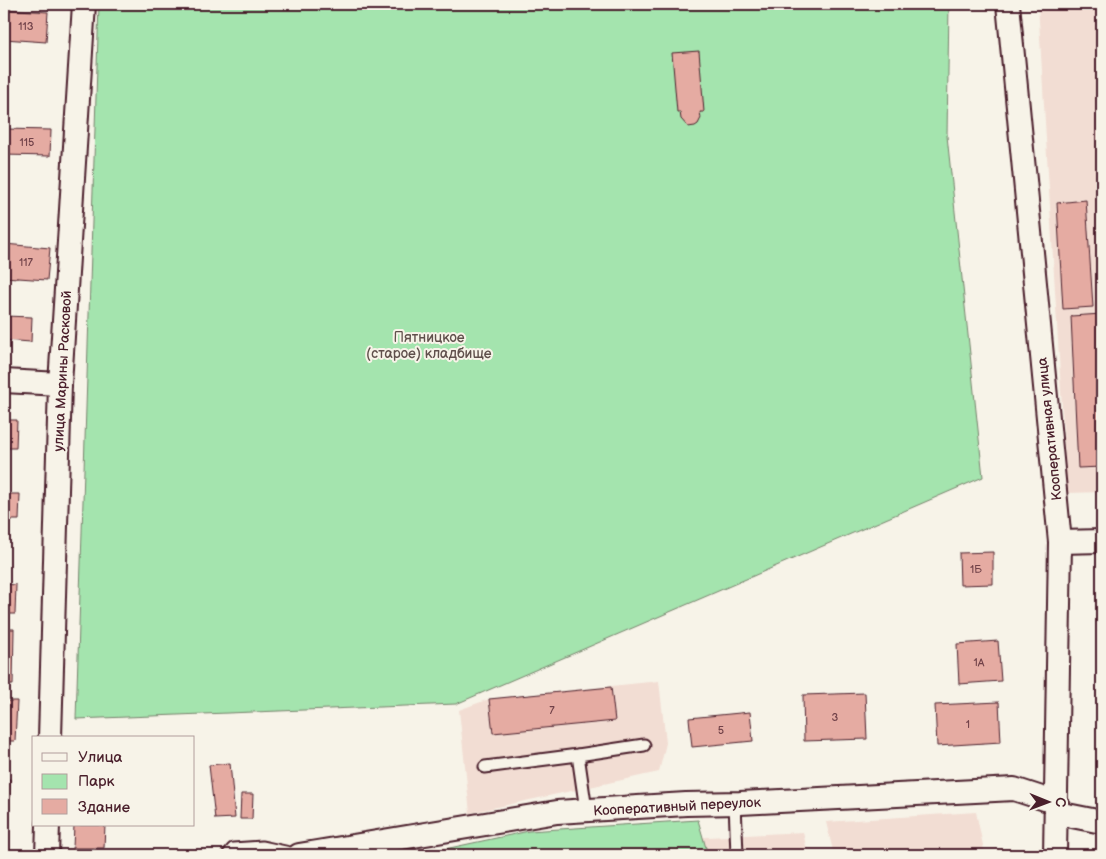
<svg xmlns="http://www.w3.org/2000/svg" width="1106" height="859" font-family="'Balsamiq Sans',sans-serif">
  <style>
    .built { fill: #f2ddd3 }
    .green { fill: #a4e4ae; stroke: #77826c }
    .building { fill: #e5aba2; stroke: #4a1f2b }
    .lines { fill: none; stroke-linecap: round; stroke-linejoin: round }
    .service-casing { stroke: #4a1f2b; stroke-width: 15 }
    .minor-casing { stroke: #4a1f2b; stroke-width: 26 }
    .service { stroke: #f7f3e8; stroke-width: 11 }
    .minor { stroke: #f7f3e8; stroke-width: 22 }
    .labels { text-anchor: middle; stroke-width: 4; stroke-linejoin: round; paint-order: stroke }
    .number-label { font-size: 11px; fill: #714249 }
    .park-label { font-size: 14px; fill: #60504c; stroke: #f7f3e8 }
    .street-label { font-size: 14px; fill: #4a1f2b; stroke: #f7f3e8 }
  </style>
  <rect width="100%" height="100%" fill="#f7f3e8"/>
  <filter id="ink" filterUnits="userSpaceOnUse"><feTurbulence type="fractalNoise" baseFrequency=".02" numOctaves="2"/><feDisplacementMap in="SourceGraphic" scale="10" xChannelSelector="R" yChannelSelector="G"/><feConvolveMatrix kernelMatrix="1 2 1 2 8 2 1 2 1" color-interpolation-filters="sRGB"/></filter>
  <g filter="url(#ink)">
    <!-- built -->
    <g class="built">
      <polygon points="1038,4 1102,4 1102,492 1067,493"/>
      <polygon points="659,681 666,743 659,772 470,813 459,710 489,699"/>
      <polygon points="976,812 985,855 834,855 826,822"/>
      <polygon points="803,832 808,855 422,855 421,852"/>
    </g>
    <!-- green -->
    <g class="green">
      <polygon points="99,4 949,4 947,136 983,477 456,704 76,719"/>
      <polygon points="698,820 708,855 417,855 529,831"/>
    </g>
    <!-- building -->
    <g class="building">
      <polygon points="4,9 48,12 46,42 4,39"/>
      <polygon points="699,51 704,112 700,112 701,118 698,124 695,126 688,127 681,119 680,112 677,112 672,53"/>
      <polygon points="4,129 51,130 50,156 4,155"/>
      <polygon points="1086,200 1093,307 1063,309 1057,203"/>
      <polygon points="4,244 50,248 47,280 4,277"/>
      <polygon points="1102,314 1102,467 1078,468 1071,316"/>
      <polygon points="4,316 32,317 31,342 4,340"/>
      <polygon points="4,420 17,420 16,448 4,448"/>
      <polygon points="4,494 20,494 19,520 4,520"/>
      <polygon points="993,552 993,584 960,585 959,553"/>
      <polygon points="4,584 16,585 15,614 4,614"/>
      <polygon points="4,629 14,629 13,685 4,685"/>
      <polygon points="998,641 1001,681 959,684 957,644"/>
      <polygon points="611,687 615,721 493,733 489,699"/>
      <polygon points="865,693 867,739 804,741 803,695"/>
      <polygon points="4,701 17,701 15,741 4,741"/>
      <polygon points="999,702 1001,742 937,746 935,705"/>
      <polygon points="750,712 753,741 692,747 689,718"/>
      <polygon points="230,763 235,818 215,819 209,765"/>
      <polygon points="4,779 10,779 9,805 4,804"/>
      <polygon points="241,794 253,794 252,819 240,819"/>
      <polygon points="74,825 105,825 104,848 73,848"/>
      <polygon points="4,836 8,836 7,855 4,855"/>
    </g>
    <g class="lines">
      <!-- service casing -->
      <g class="service-casing">
        <g id="service">
          <polyline points="578,755 644,745"/>
          <polyline points="485,767 578,755 586,810"/>
          <polyline points="735,803 737,855"/>
          <polyline points="228,855 233,849 262,847 299,855"/>
        </g>
      </g>
      <!-- minor casing -->
      <g class="minor-casing">
        <g id="minor">
          <polyline points="1008,4 1060,542 1055,855"/>
          <polyline points="4,381 60,384"/>
          <polyline points="1060,542 1102,541"/>
          <polyline points="50,738 60,384 84,4"/>
          <polyline points="1057,813 1102,822"/>
          <polyline points="47,855 48,825"/>
          <polyline points="299,855 557,812 686,804 740,803 1014,789 1057,803"/>
        </g>
      </g>
      <!-- service -->
      <use href="#service" class="service"/>
      <!-- minor -->
      <use href="#minor" class="minor"/>
    </g>
  </g>
  <g class="labels">
    <!-- number labels -->
    <g class="number-label">
      <text x="26" y="30">113</text>
      <text x="27" y="146">115</text>
      <text x="26" y="266">117</text>
      <text x="976" y="573">1Б</text>
      <text x="979" y="666">1А</text>
      <text x="552" y="714">7</text>
      <text x="835" y="721">3</text>
      <text x="968" y="728">1</text>
      <text x="721" y="734">5</text>
    </g>
    <!-- park labels -->
    <g class="park-label">
      <text x="429" y="342">Пятницкое<tspan x="429" dy="16">(старое) кладбище</tspan></text>
    </g>
    <!-- street labels -->
    <g class="street-label">
      <text transform="translate(62 371) rotate(-87)" y="5">улица Марины Расковой</text>
      <text transform="translate(1049 429) rotate(-96)" y="5">Кооперативная улица</text>
      <text transform="translate(677 806) rotate(-3)" y="5">Кооперативный переулок</text>
    </g>
  </g>
  <!-- margin -->
  <rect width="1106" height="859" fill="none" stroke="#f7f3e8" stroke-width="20"/>
  <rect x="10" y="10" width="1086" height="839" fill="none" stroke="#4a1f2b" stroke-width="2" filter="url(#ink)"/>
  <!-- legend -->
  <rect x="32" y="736" width="162" height="90" fill="#f7f3e8" stroke="#b29e9c"/>
  <rect x="42" y="753" width="25" height="8" fill="#f7f3e8" stroke="#b29e9c"/>
  <text x="78" y="762" font-size="15" fill="#4a1f2b">Улица</text>
  <rect x="42" y="774" width="25" height="15" fill="#a4e4ae" stroke="#b29e9c"/>
  <text x="78" y="786" font-size="15" fill="#4a1f2b">Парк</text>
  <rect x="42" y="799" width="25" height="15" fill="#e5aba2" stroke="#b29e9c"/>
  <text x="78" y="812" font-size="15" fill="#4a1f2b">Здание</text>
  <!-- north arrow -->
  <g transform="translate(1048 802) rotate(91)" stroke="#f7f3e8" stroke-width="4" paint-order="stroke">
  <path d="M0-4L9 19L0 12L-9 19Z" fill="#4a1f2b"/>
  <text y="-8" font-size="14" font-weight="bold" text-anchor="middle" fill="#4a1f2b">С</text>
  </g>
</svg>
